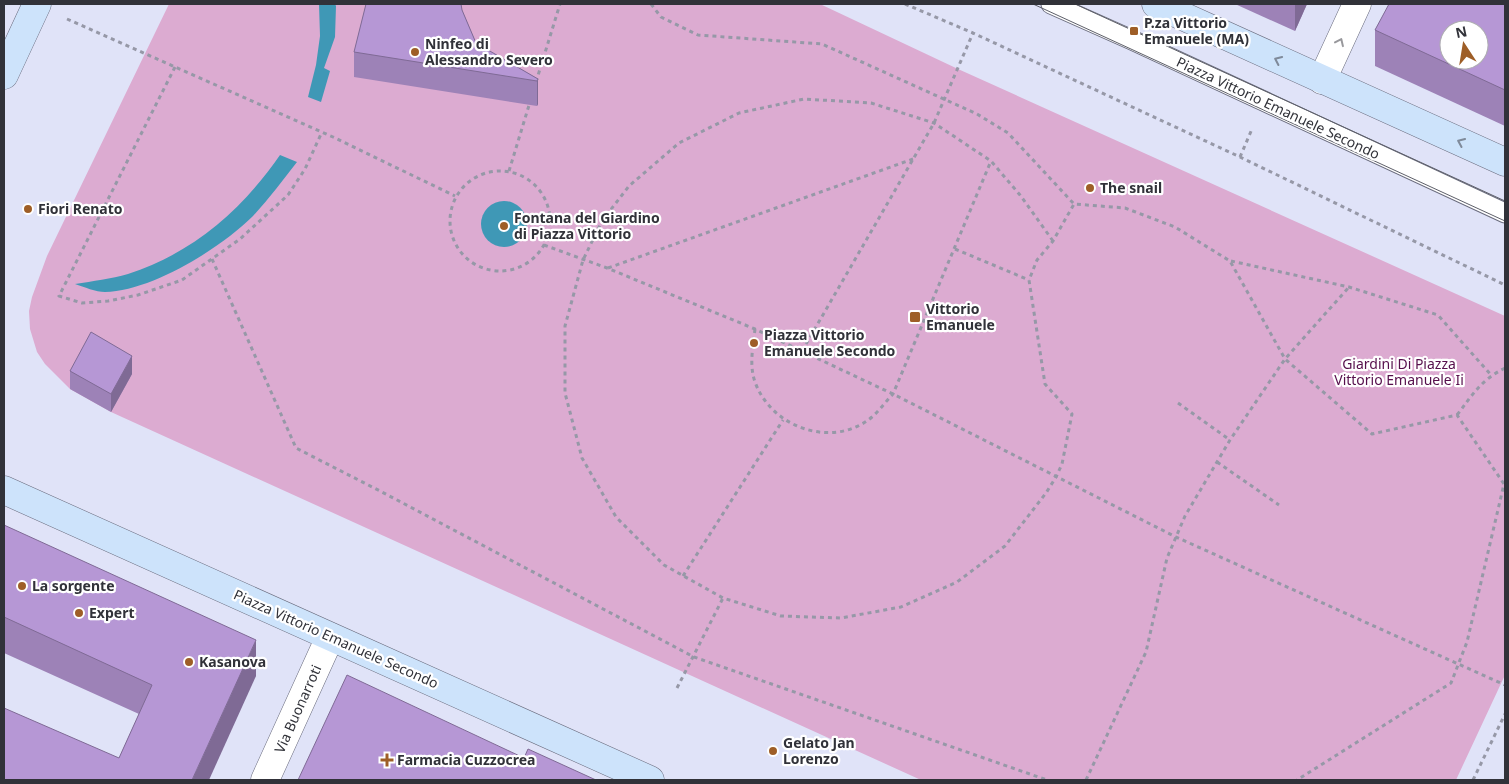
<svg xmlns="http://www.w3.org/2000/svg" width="1509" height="784" font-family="'Noto Sans',sans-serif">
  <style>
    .green { fill: #dcabd1 }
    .water { fill: #3f98b6 }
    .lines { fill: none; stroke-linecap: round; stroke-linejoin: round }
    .lane-casing { stroke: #696b7d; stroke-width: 21 }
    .street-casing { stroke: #696b7d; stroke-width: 29 }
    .secondary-casing { stroke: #696b7d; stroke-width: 29 }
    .path { stroke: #9698a7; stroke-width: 3; stroke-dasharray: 4 4; stroke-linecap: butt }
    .lane { stroke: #fff; stroke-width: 19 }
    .street { stroke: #fff; stroke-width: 28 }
    .secondary { stroke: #cde3fb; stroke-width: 28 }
    .tram { stroke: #5e606a; stroke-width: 1 }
    .wall { fill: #9d82b7 }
    .shaded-wall { fill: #7f6a95 }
    .building { fill: #b697d5; stroke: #7f6a95; fill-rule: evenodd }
    .oneway { stroke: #98989c }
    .oneway2 { stroke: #7f8a9a }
    .poi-dot { fill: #9e5e27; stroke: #fff; stroke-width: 2 }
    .labels { text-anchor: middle; stroke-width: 4.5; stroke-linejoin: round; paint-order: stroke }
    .poi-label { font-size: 14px; font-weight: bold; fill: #313239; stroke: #fff; text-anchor: start }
    .street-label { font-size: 14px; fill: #313239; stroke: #fff }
    .park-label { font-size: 14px; fill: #560f4c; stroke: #fff }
  </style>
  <rect width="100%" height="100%" fill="#e0e3f8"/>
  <!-- green -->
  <polygon class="green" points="169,4 820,4 958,69 1505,316 1505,675 1456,780 921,780 111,412 70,389 45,364 37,352 30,329 29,311 32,297 47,256"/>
  <!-- water -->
  <g class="water">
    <polygon points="319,4 335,4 336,6 335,37 324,68 330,71 321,102 308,97 316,65 320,36"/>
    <path d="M 280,155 L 297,162 C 283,180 269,199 253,216 C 221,248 152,291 105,292 C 96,292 84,287 75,284 C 93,281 111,279 128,274 C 193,253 242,210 280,155 Z"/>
    <circle cx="504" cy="224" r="23"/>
  </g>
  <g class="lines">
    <!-- lane casing -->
    <g class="lane-casing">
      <polyline id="lane" points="1051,4 1132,40 1505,213"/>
    </g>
    <!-- street casing -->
    <g class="street-casing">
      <g id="street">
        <polyline points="1322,80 1357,4"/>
        <polyline points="265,780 330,637"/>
      </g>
    </g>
    <!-- secondary casing -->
    <g class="secondary-casing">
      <g id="secondary">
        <polyline points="1156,4 1505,162"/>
        <polyline points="4,75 37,4"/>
        <polyline points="4,490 650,780"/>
      </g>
    </g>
    <!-- path -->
    <g class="path">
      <polyline points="651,4 661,17 698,35 822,44 977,114 1008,133 1074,204"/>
      <polyline points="905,4 973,33 1240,157 1505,285"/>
      <polyline points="67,19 333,137 455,196"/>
      <polyline points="175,67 59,296 82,303 108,301 138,295 182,280 240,239 288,195 305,169 322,132"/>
      <polyline points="536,82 560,4"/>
      <polyline points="1240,157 1252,129"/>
      <circle cx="500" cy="221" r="50"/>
      <polyline points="509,171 530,102"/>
      <polyline points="1053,241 1020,195 991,161 934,123 871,103 804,99 739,113 679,143 629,186 602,221 583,260 565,326 565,393 582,458 616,517 664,565 723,598 781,616 841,618 901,607 957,582 1005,546 1046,493 1056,477 1062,464 1072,414 1045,384 1029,280 1037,260 1053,241 1074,204 1125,208 1175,227 1230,261 1285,359 1372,434 1457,415 1504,484 1467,642 1451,683 1297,780"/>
      <polyline points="544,245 607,268 755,329 893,394 1176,537 1505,685"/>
      <polyline points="955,249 1029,280"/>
      <polyline points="212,259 296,448 380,491 694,657 1047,780"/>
      <polyline points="1231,261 1349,287 1438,315 1491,375"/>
      <polyline points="608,268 913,159"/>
      <path d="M 755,329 C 753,347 749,365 755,382 C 772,429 834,449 872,417 C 880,410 886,401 893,394 L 991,161"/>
      <polyline points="802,351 934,123 973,33"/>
      <polyline points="1178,403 1230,440"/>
      <path d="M 1457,415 C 1473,394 1481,380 1505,368"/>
      <polyline points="1217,462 1279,505"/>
      <polyline points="683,576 783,420"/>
      <polyline points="677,688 723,598"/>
      <polyline points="1086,780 1146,652 1167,558 1185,516 1230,440 1285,359 1349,287"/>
      <polyline points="1473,780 1505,714"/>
    </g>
    <!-- lane -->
    <use href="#lane" class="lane"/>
    <!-- street -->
    <use href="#street" class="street"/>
    <!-- secondary -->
    <use href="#secondary" class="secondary"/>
    <!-- tram -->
    <g class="tram">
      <polyline points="1033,4 1505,221"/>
      <polyline points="1075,4 1505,201"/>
    </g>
  </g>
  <!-- wall -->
  <g class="wall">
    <polygon points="1235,4 1307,4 1295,31"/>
    <polygon points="1505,4 1505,126 1375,66 1375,30 1386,11"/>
    <polygon points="462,10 476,43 538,79 538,104 537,106 354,77 354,52"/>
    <polygon points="70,371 132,374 111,412 70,389"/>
    <polygon points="4,525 256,676 119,758 139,714 4,653"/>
  </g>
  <!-- shaded-wall -->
  <g class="shaded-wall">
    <polygon points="1295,4 1307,4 1295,31"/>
    <polygon points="538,79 538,104 537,106 537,81"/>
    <polygon points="132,356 132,374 111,412 111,394"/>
    <polygon points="256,640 256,676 209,780 192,780"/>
  </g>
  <!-- building -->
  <g class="building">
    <polygon points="366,4 461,4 462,10 476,43 538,79 537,81 354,52"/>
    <path d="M 1389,4 L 1505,4 L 1505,90 L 1375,30 ZM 1449,30 L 1479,30 L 1479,60 L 1449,60 Z"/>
    <polygon points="91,332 132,356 111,394 70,371"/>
    <polygon points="4,525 256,640 192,780 4,780 4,708 119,758 152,685 4,617"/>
    <polygon points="347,675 524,758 528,749 596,780 298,780"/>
  </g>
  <!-- one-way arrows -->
  <defs><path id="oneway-chevron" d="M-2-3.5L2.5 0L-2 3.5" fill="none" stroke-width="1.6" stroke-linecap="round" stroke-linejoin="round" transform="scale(1.25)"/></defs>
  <use class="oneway" href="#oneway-chevron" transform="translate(1340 42) rotate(-65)"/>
  <g class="oneway2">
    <use href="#oneway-chevron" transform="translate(1278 60) rotate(-155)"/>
    <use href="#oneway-chevron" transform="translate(1461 142) rotate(-156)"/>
  </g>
  <!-- markers -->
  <g class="poi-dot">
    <rect x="1129" y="26" width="10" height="10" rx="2.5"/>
    <circle cx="415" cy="52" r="5"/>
    <circle cx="1090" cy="188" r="5"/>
    <circle cx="28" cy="209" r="5"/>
    <circle cx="504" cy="226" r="5"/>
    <rect x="909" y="311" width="12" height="12" rx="2.5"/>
    <circle cx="754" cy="343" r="5"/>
    <circle cx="22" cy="586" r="5"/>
    <circle cx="79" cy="613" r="5"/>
    <circle cx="189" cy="662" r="5"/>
    <circle cx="773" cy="751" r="5"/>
    <path d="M384.5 752.5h5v5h5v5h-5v5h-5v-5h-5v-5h5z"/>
  </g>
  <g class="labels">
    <!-- poi labels -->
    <g class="poi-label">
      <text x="1144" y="28">P.za Vittorio<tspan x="1144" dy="16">Emanuele (MA)</tspan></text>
      <text x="425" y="49">Ninfeo di<tspan x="425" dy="16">Alessandro Severo</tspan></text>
      <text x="1100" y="193">The snail</text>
      <text x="38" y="214">Fiori Renato</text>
      <text x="514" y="223">Fontana del Giardino<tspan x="514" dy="16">di Piazza Vittorio</tspan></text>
      <text x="926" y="314">Vittorio<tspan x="926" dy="16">Emanuele</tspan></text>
      <text x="764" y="340">Piazza Vittorio<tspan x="764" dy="16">Emanuele Secondo</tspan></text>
      <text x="32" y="591">La sorgente</text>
      <text x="89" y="618">Expert</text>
      <text x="199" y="667">Kasanova</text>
      <text x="783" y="748">Gelato Jan<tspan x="783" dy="16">Lorenzo</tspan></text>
      <text x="397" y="765">Farmacia Cuzzocrea</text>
    </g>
    <!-- street labels -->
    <g class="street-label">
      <text transform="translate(1278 108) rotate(25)" y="5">Piazza Vittorio Emanuele Secondo</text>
      <text transform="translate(336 639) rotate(24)" y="5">Piazza Vittorio Emanuele Secondo</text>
      <text transform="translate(298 709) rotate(-66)" y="5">Via Buonarroti</text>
    </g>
    <!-- park labels -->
    <g class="park-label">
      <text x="1399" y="369">Giardini Di Piazza<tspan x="1399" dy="16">Vittorio Emanuele Ii</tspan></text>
    </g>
  </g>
  <!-- border -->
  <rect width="1509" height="784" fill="none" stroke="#313239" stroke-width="10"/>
  <!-- north arrow -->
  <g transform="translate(1464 45) rotate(348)"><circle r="24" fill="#ffffff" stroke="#adadb0"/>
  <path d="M0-4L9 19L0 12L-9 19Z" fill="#9e5e27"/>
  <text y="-8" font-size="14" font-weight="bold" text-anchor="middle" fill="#313239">N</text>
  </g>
</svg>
